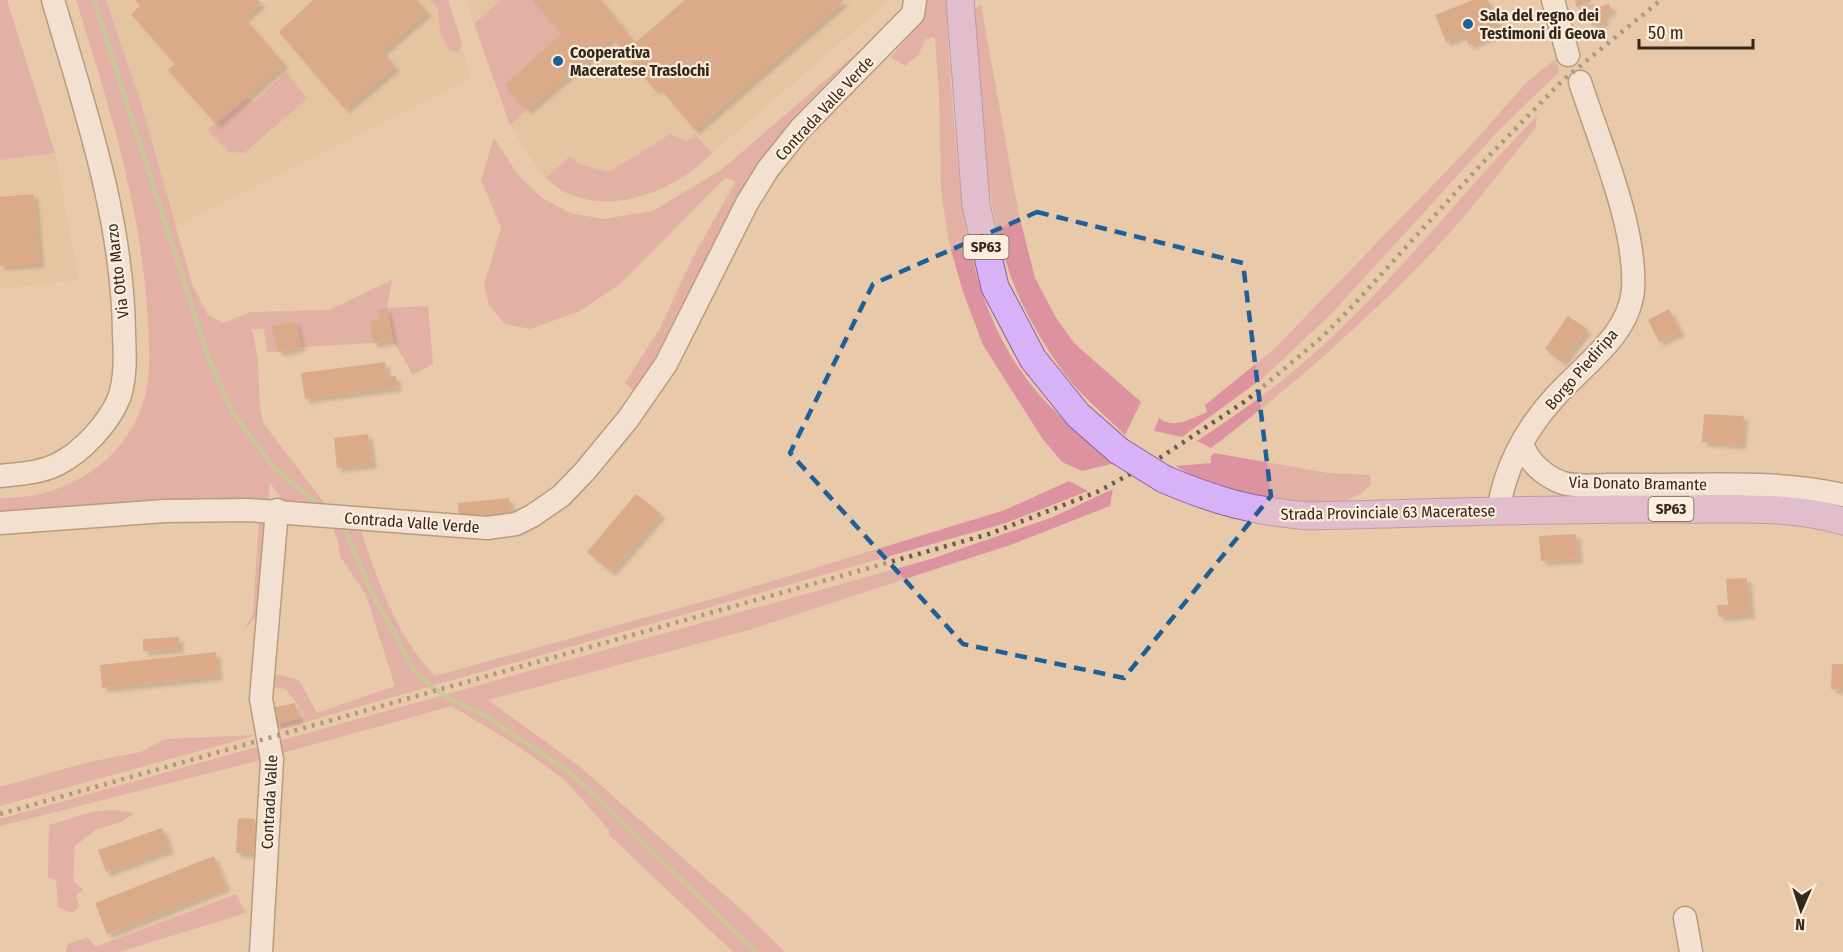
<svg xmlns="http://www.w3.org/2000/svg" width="1843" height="952" font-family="'Fira Sans Condensed',sans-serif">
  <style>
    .built { fill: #e2be99 }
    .green { fill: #dd92a0 }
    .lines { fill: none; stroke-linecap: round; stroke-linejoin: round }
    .stream { stroke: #a8c582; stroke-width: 4.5 }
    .building { fill: #c98664; filter: url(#shadow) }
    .minor-casing { stroke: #816649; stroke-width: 25 }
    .major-casing { stroke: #8c60a6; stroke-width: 29 }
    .minor { stroke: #fff; stroke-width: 22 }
    .major { stroke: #d7b2f6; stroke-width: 27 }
    .rail { stroke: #6b5a48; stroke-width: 4.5; stroke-dasharray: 3 6; stroke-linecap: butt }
    .major-bridge-casing { stroke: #8c60a6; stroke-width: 29; stroke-linecap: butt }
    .major-bridge { stroke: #d7b2f6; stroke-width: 27 }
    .marked { fill: none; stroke: #1e5f95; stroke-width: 4.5; stroke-dasharray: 12 8; stroke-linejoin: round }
    .poi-dot { fill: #1e5f95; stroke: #fdeddd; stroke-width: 2 }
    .labels { text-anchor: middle; stroke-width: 4.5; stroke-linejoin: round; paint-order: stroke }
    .shield { fill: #fdeddd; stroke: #706356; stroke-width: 1.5 }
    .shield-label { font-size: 15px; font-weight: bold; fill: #34281c }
    .poi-label { font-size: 16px; font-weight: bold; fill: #34281c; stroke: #fdeddd; text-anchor: start }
    .street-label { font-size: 16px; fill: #34281c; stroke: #fdeddd }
  </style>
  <defs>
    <filter id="shadow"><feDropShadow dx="4.5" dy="4.5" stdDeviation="1.5" flood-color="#0004"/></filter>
  </defs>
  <rect width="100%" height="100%" fill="#e8c9aa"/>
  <!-- built -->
  <g class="built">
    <polygon points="106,0 448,0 471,78 175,226 141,103"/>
    <polygon points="466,0 501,0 474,24"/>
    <polygon points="532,0 890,0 712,153 696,136 687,142 669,134 609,172 580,164 570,156 546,178 525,150 510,125 527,110 504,85 562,33"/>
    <polygon points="55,153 79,280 0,289 0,160"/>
  </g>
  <!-- green -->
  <g class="green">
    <polygon points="0,0 7,0 55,153 0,160"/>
    <path d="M 76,0 L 106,0 L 141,103 L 192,284 L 208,315 L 224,323 L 251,312 L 329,310 L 392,280 L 387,308 L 428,306 L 433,364 L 413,375 L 393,340 L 387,309 L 377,310 L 379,319 L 369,321 L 373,343 L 301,347 L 296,321 L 273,326 L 278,352 L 267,352 L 264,329 L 252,329 L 258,361 L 260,409 L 264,424 L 329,509 L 286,504 L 270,483 L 268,502 L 0,516 L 0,498 C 66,500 131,459 146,392 C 151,369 149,346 148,324 C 143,213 109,105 76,0 Z"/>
    <polygon points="430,0 448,0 462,44 458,52 449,50 440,32 438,9"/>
    <polygon points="501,0 532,0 562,33 504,85 527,110 510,125 474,24"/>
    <path d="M 925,0 L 947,0 C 947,41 951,82 954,123 C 961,208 970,299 1021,371 C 1046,408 1081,435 1115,463 L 1082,471 L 1062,462 L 1042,438 L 983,345 L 963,292 L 949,243 L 941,190 L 939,94 L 935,37 L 926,39 L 918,55 L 905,66 L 891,57 L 923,19 Z"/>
    <path d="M 981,4 L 1018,211 L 1035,278 L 1055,316 L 1074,343 L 1141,402 L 1125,435 C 1102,413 1077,392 1059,366 C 1040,338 1021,306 1010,274 C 982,192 979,100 970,14 Z"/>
    <polygon points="880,33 787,131 639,395 625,383 660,328 692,259 736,181 725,178 620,284 580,311 530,329 505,324 489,305 484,285 501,227 481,180 494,138 518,175 542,198 570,213 603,219 653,211 721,170"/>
    <path d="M 1556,59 L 1559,72 L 1500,129 L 1332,313 L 1263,378 L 1182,437 L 1154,431 L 1159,418 C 1173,430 1193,418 1207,412 L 1205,405 L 1273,350 L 1465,152 L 1528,81 Z"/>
    <polygon points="286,72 307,99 244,153 229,152 207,130 246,97 254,103"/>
    <path d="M 1537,116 L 1535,129 C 1502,168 1471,211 1436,248 C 1367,320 1291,388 1211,448 L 1197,441 C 1236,415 1274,389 1310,357 C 1393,284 1460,194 1537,116 Z"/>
    <path d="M 670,134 L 687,141 L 695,135 L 712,153 C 673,195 592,224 546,178 L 570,156 L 580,164 L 609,172 Z"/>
    <path d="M 1214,453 L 1328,473 L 1370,475 L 1371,484 C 1337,527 1214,493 1176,466 L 1211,463 L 1211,456 Z"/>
    <path d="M 1069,481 L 1088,491 L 1006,523 L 277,730 L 276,724 L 305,717 C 302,706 292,699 286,689 L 269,686 L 272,673 L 299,680 L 317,713 L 395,686 L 366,595 L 340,556 L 338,541 L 330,522 L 359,525 C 377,578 395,635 435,676 L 730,594 L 1005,510 Z"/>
    <polygon points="1113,489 1110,506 1013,544 745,631 488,700 579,766 745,913 785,952 733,952 609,835 609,830 565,780 516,745 452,706 279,754 279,741 931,559 1053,517"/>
    <polygon points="259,521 267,526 260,613 243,631 253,615"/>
    <polygon points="257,735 0,806 0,787 89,762 141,752 165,739"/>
    <polygon points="264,745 265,759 0,826 0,819"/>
    <polygon points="113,810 135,813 121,822 95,830 75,846 73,881 83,889 76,896 79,907 72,913 58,907 56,880 48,878 49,825 92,812"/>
    <polygon points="236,894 246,913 119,952 66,952 68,944 88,937 95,947"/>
  </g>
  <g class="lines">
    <!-- stream -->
    <g class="stream">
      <polyline points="94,0 208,357 233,413 274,468 322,507"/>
      <polyline points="343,524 370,589 415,672 444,696 484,715 571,773 756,952"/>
    </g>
  </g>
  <!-- building -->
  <g class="building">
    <polygon points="135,0 258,0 261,3 244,18 284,64 216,124 168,70 175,64 131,14 140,6"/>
    <polygon points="313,0 417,0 427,12 382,51 395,67 345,109 279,32"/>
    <polygon points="532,0 601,0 635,43 685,0 845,0 695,130 659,87 655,90 612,38 527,110 504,85 562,33"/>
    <polygon points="1473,0 1488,0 1501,32 1469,45 1464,35 1446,42 1435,15"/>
    <polygon points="1575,0 1591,0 1591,2 1576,7"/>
    <polygon points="1609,4 1612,11 1603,14 1605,21 1592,26 1587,11"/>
    <polygon points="34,194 40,263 0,266 0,197"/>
    <polygon points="387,308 393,340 373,343 369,321 379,319 377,310"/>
    <polygon points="1669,309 1680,332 1659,342 1648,320"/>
    <polygon points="1568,316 1587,329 1562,362 1545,349"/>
    <polygon points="296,321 301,347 278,352 272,326"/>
    <polygon points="385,362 387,377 396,376 397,387 305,399 301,373"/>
    <polygon points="1704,414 1744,416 1741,445 1702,442"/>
    <polygon points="368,434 372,464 337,468 334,438"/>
    <polygon points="636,494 661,514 611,572 587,552"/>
    <polygon points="509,498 511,511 459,517 458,503"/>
    <polygon points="1576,534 1578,559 1541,561 1539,536"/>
    <polygon points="1747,578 1750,614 1719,617 1717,605 1728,605 1726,579"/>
    <polygon points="179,637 179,649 143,651 143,639"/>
    <polygon points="216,652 218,676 102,688 100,665"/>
    <polygon points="1832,664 1843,664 1843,690 1831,689"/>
    <polygon points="295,703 299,719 276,724 272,708"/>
    <polygon points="238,818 255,819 253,854 236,853"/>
    <polygon points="162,828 170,849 106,872 98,850"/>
    <polygon points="214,856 226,887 107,934 95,903"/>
  </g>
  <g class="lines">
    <!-- minor casing -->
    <g class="minor-casing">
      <g id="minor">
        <polyline points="1553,0 1568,55"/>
        <path d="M 1522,443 C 1527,461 1545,477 1563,483 C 1580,488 1605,484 1623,485 C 1693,486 1775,479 1843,495"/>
        <path d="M 0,476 C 19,474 40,473 58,464 C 82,452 109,423 119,398 C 126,378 125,355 124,334 C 123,220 85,109 53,0"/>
        <path d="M 1498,511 C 1505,468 1525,430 1554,398 C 1582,366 1630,335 1633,289 C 1637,228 1599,141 1580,82"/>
        <polyline points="0,523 165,511 249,510 487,528 516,524 532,516 561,496 585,471 628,419 666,364 747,203 768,169 800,129 913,14 915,0"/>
        <polyline points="1685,918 1691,952"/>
        <polyline points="261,952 272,760 261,699 277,510"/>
      </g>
    </g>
    <!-- major casing -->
    <g class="major-casing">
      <g id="major">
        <polyline points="960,0 976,205 995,287 1033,359 1078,415 1119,451"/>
        <path d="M 1164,479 C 1215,501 1255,512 1310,516 C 1434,513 1557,508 1680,509 C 1734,510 1791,505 1843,521"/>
      </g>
    </g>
    <!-- minor -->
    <use href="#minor" class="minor"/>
    <!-- major -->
    <use href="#major" class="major"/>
    <!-- rail -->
    <polyline class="rail" points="0,814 989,534 1097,492 1158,459 1247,400 1322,337 1348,311 1486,159 1563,80 1661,0"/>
    <!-- major-bridge casing -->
    <g class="major-bridge-casing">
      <polyline id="major-bridge" points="1119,451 1164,479"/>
    </g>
    <!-- major-bridge -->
    <use href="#major-bridge" class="major-bridge"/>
  </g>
  <!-- marked area -->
  <path d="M0 0H1843V952H0ZM 1037,212 L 1243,263 L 1271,496 L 1124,678 L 963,644 L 790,453 L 873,284 Z" fill="#e8c9aa" fill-opacity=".55" fill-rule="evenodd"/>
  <path class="marked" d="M 1037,212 L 1243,263 L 1271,496 L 1124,678 L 963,644 L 790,453 L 873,284 Z"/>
  <!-- markers -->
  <g class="poi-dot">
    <circle cx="1468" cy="24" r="6"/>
    <circle cx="558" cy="61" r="6"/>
  </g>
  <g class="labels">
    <!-- shield labels -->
    <g class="shield">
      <rect x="963.5" y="235" width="45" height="24" rx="4.5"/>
      <rect x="1648.5" y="497" width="45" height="24" rx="4.5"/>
    </g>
    <g class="shield-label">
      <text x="986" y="252">SP63</text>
      <text x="1671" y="514">SP63</text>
    </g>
    <!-- poi labels -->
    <g class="poi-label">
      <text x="1480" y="21">Sala del regno dei<tspan x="1480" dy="18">Testimoni di Geova</tspan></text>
      <text x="570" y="58">Cooperativa<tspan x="570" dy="18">Maceratese Traslochi</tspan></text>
    </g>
    <!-- street labels -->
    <g class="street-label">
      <text transform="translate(824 108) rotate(-47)" y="6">Contrada Valle Verde</text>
      <text transform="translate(117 271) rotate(-97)" y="6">Via Otto Marzo</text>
      <text transform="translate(1581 369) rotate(-49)" y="6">Borgo Piediripa</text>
      <text transform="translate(1638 483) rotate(1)" y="6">Via Donato Bramante</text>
      <text transform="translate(1388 512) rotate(-1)" y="6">Strada Provinciale 63 Maceratese</text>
      <text transform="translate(412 522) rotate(4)" y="6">Contrada Valle Verde</text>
      <text transform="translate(269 802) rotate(-87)" y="6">Contrada Valle</text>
    </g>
  </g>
  <!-- north arrow -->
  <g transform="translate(1801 910) rotate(183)" stroke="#fdeddd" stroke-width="4.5" paint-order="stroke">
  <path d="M0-4.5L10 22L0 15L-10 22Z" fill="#34281c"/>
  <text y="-9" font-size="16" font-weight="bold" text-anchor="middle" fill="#34281c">N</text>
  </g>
  <!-- scale -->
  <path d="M1639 39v9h114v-9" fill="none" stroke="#34281c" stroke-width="3"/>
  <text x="1648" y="39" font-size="18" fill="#34281c" stroke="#fdeddd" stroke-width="4.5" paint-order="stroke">50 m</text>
</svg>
